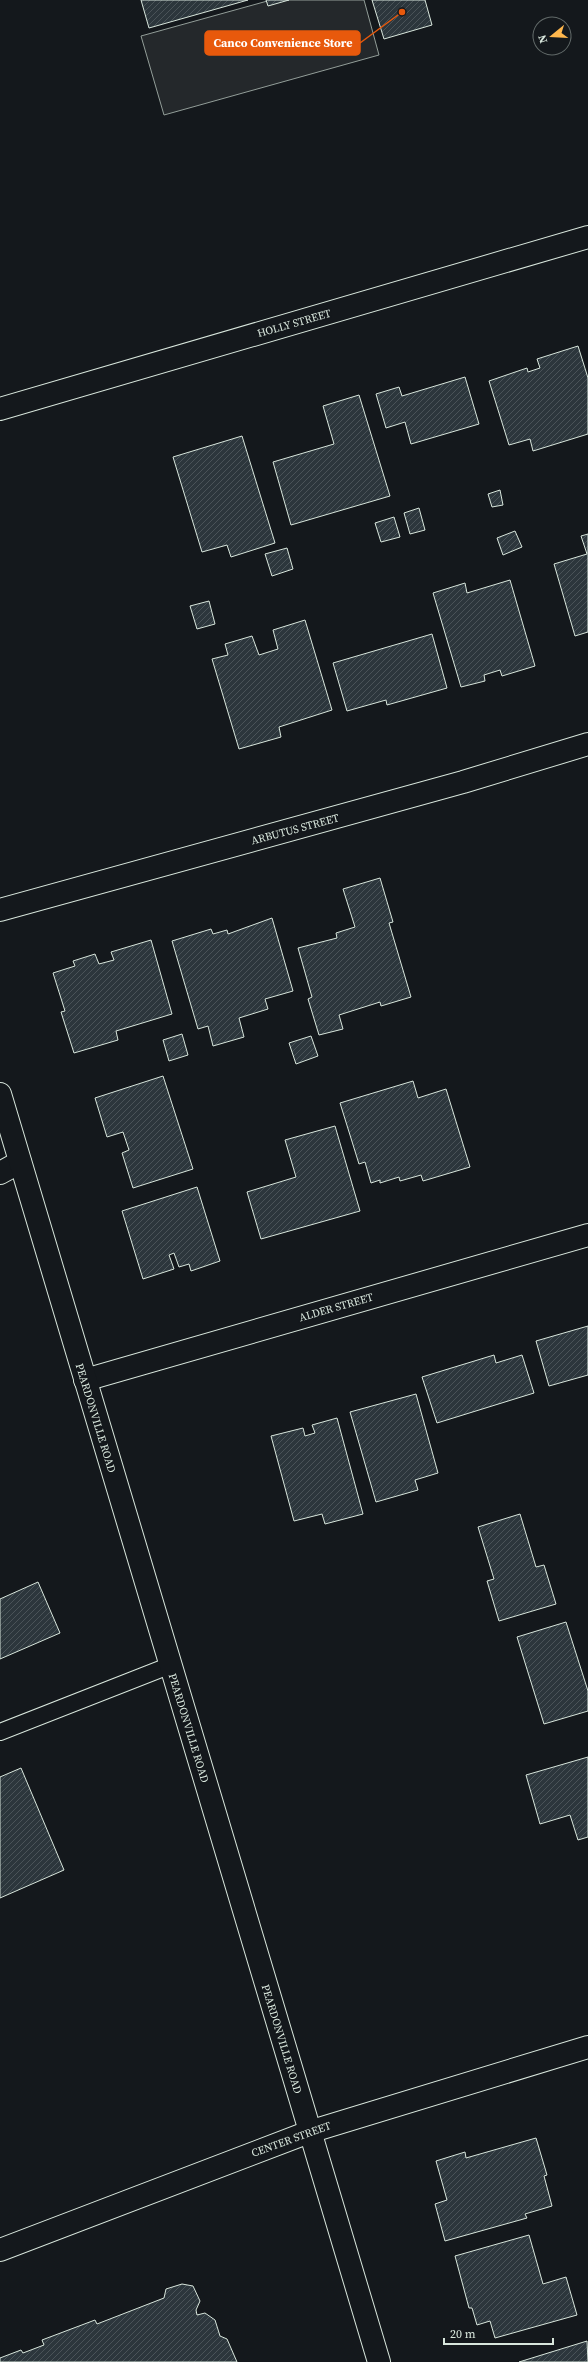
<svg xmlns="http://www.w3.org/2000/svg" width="588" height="2362" font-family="'Source Serif 4',serif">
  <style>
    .parking { fill: #24282b; stroke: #939e99 }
    .building { fill: url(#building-hatch); stroke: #d8e6dc }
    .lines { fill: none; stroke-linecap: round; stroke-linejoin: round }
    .service-casing { stroke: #d8e6dc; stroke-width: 18 }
    .minor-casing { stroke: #d8e6dc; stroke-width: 24 }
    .secondary-casing { stroke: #d8e6dc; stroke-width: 24 }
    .service { stroke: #14181c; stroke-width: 16 }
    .minor { stroke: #14181c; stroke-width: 22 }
    .secondary { stroke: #14181c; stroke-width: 22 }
    .labels { text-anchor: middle; stroke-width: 3; stroke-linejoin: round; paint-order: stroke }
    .street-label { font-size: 11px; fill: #d8e6dc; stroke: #14181c }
    .leader { fill: none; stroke: #e8590c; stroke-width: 1.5 }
    .callout-dot { fill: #e8590c; stroke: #14181c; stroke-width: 1.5 }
    .callout { fill: #e8590c; stroke: #e8590c; stroke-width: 1.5 }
    .callout-label { font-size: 12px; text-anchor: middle; font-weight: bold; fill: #fff }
  </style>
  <defs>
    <pattern id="building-hatch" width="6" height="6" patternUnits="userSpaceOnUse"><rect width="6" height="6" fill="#2c363c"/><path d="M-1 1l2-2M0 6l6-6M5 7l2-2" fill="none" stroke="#4a5358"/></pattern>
  </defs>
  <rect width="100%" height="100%" fill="#14181c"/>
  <!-- parking -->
  <polygon class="parking" points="271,0 364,0 379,55 164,115 141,36"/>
  <!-- building -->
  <g class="building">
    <polygon points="141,0 248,0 149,28"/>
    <polygon points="266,0 289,0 268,6"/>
    <polygon points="372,0 425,0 432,25 384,39"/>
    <polygon points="578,346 588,378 588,434 533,451 530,439 509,445 489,381 527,368 528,372 540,368 537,359"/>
    <polygon points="465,377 479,424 411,444 405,422 386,428 376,394 399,387 402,396"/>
    <polygon points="359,395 390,496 291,525 273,462 334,444 323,406"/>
    <polygon points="242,436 275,543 231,557 227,545 202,552 173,457"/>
    <polygon points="500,490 503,505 492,507 488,494"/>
    <polygon points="419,508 425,530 410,534 404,513"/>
    <polygon points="394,517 400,537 381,542 375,523"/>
    <polygon points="515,531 522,547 503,555 497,538"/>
    <polygon points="588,534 588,632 575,636 554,564 587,554 581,536"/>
    <polygon points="287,548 293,569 272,576 265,554"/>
    <polygon points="510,580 535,666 502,676 500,670 484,675 485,681 461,687 433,593 465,583 467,593"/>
    <polygon points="209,601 215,624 197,629 190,606"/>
    <polygon points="305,620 332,710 279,727 281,737 239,749 212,659 228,655 225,644 252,636 259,655 278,649 273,630"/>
    <polygon points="432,634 447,688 387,705 386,700 347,711 333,663"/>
    <polygon points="380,878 393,922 389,923 411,997 381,1006 380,1002 339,1015 343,1029 319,1035 308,999 312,997 298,948 337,938 336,933 355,927 343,889"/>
    <polygon points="272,918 293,991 265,999 268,1009 239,1018 244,1037 213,1046 208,1026 198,1029 172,941 211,929 213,934 227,930 228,934"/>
    <polygon points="151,940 172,1014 116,1031 118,1040 74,1053 61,1012 65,1011 53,973 75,966 73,961 95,954 99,964 114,960 111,952"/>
    <polygon points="182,1034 188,1055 169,1061 163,1040"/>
    <polygon points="311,1036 318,1056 296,1064 289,1043"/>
    <polygon points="163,1076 193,1169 133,1188 122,1153 129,1150 123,1132 107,1137 95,1098"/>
    <polygon points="413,1081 418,1098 446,1089 470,1167 423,1181 421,1175 400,1181 399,1177 380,1183 380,1180 371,1183 365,1162 359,1164 340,1103"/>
    <polygon points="335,1126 360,1211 261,1239 247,1192 296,1177 285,1140"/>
    <polygon points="197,1187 220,1261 191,1271 189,1264 179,1267 174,1253 169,1255 174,1269 143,1279 122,1211"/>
    <polygon points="588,1326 588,1375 549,1386 536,1341"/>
    <polygon points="494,1355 496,1363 522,1355 534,1393 437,1423 422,1377"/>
    <polygon points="416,1394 438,1473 415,1480 418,1490 376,1502 350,1412"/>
    <polygon points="337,1418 363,1514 325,1524 322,1514 294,1521 271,1436 303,1428 305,1436 315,1433 312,1425"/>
    <polygon points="520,1514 536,1567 544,1565 556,1604 499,1621 487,1581 494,1579 478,1527"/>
    <polygon points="38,1582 60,1633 0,1659 0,1599"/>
    <polygon points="566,1622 588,1691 588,1711 544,1724 517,1637"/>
    <polygon points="588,1757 588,1837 578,1840 570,1815 540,1824 526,1775"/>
    <polygon points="21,1768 64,1870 0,1898 0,1777"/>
    <polygon points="536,2138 547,2175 544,2176 552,2206 525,2214 527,2218 445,2241 435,2204 447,2200 436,2161 465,2152 466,2158"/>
    <polygon points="529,2235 543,2284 566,2277 577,2315 495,2338 490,2321 477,2325 472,2308 469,2308 455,2256"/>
    <polygon points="182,2284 193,2286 200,2301 196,2310 197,2315 205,2313 215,2320 220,2336 227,2339 237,2362 0,2362 0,2358 21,2350 23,2353 44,2345 42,2340 95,2320 97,2324 164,2298 166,2289"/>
    <polygon points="587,2341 588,2362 519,2362"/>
  </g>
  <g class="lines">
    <!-- service casing -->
    <g class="service-casing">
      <polyline id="service" points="0,1732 171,1665"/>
    </g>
    <!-- minor casing -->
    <g class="minor-casing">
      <g id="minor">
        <polyline points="0,409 588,237"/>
        <polyline points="0,910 463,782 588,744"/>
        <polyline points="0,1173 20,1162"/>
        <polyline points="85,1380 588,1235"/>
        <polyline points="0,2250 309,2132 588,2047"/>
      </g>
    </g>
    <!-- secondary casing -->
    <g class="secondary-casing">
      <polyline id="secondary" points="0,1094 379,2362"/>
    </g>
    <!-- service -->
    <use href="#service" class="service"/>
    <!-- minor -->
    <use href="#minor" class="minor"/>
    <!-- secondary -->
    <use href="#secondary" class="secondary"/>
  </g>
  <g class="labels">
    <!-- street labels -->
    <g class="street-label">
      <text transform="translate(294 323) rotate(-16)" y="4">HOLLY STREET</text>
      <text transform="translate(295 829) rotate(-15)" y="4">ARBUTUS STREET</text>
      <text transform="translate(336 1307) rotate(-16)" y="4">ALDER STREET</text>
      <text transform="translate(96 1418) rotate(73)" y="4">PEARDONVILLE ROAD</text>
      <text transform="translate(189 1728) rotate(73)" y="4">PEARDONVILLE ROAD</text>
      <text transform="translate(282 2039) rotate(73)" y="4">PEARDONVILLE ROAD</text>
      <text transform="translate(291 2139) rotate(-20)" y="4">CENTER STREET</text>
    </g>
  </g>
  <!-- callouts -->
  <path class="leader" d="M402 12L360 43"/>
  <circle class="callout-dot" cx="402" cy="12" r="4"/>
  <rect class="callout" x="205" y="31" width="155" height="24" rx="4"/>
  <g class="callout-label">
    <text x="283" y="47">Canco Convenience Store</text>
  </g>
  <!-- north arrow -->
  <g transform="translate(552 36) rotate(252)"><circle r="19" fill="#14181c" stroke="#626a69"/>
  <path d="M0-3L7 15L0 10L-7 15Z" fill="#ffb74d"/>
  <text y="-6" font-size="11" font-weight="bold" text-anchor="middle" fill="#d8e6dc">N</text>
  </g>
  <!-- scale -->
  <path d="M444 2338v6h109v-6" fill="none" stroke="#d8e6dc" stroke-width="2"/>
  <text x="450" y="2338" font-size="12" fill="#d8e6dc" stroke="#14181c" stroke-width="3" paint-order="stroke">20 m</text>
</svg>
